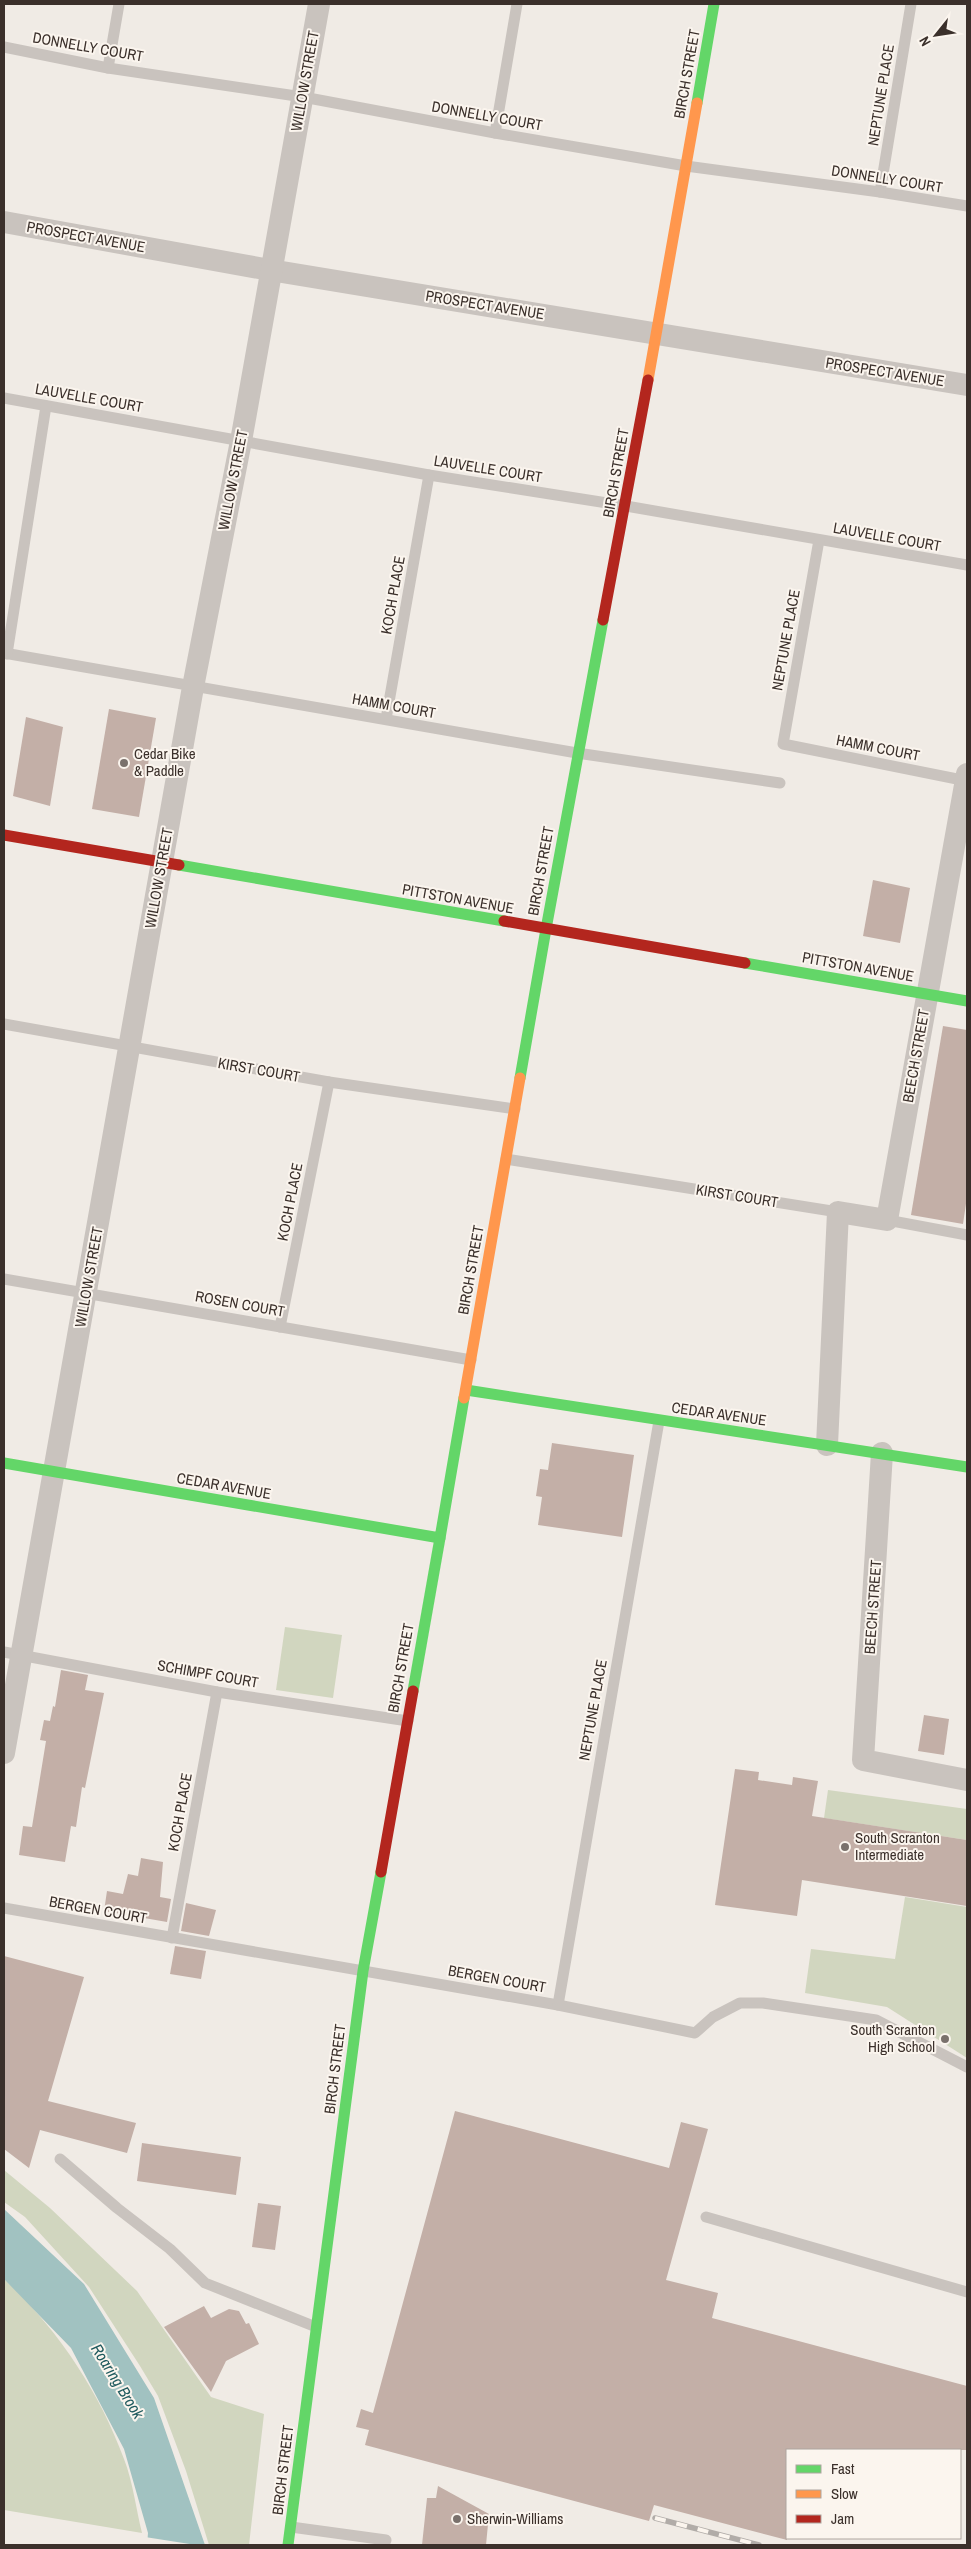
<svg xmlns="http://www.w3.org/2000/svg" width="971" height="2549" font-family="'Archivo Narrow',sans-serif">
  <style>
    .green { fill: #d1d6bf }
    .water { fill: #a1c2c1 }
    .pier { fill: #f0ebe5 }
    .building { fill: #c3afa7 }
    .lines { fill: none; stroke-linecap: round; stroke-linejoin: round }
    .lane { stroke: #c9c3be; stroke-width: 11 }
    .street { stroke: #c9c3be; stroke-width: 22 }
    .fast { stroke: #63d668; stroke-width: 11 }
    .slow { stroke: #ff974d; stroke-width: 11 }
    .jam { stroke: #b3261e; stroke-width: 11 }
    .rail-casing { stroke: #b1aca8; stroke-width: 5.5 }
    .rail { stroke: #fbf5ee; stroke-width: 4; stroke-dasharray: 11; stroke-linecap: butt }
    .poi-dot { fill: #7a716c; stroke: #fbf5ee; stroke-width: 2 }
    .labels { text-anchor: middle; stroke-width: 4; stroke-linejoin: round; paint-order: stroke }
    .street-label { font-size: 15px; fill: #3b302b; stroke: #fbf5ee }
    .poi-label { font-size: 15px; fill: #3b302b; stroke: #fbf5ee; text-anchor: start }
    .water-label { font-size: 16px; font-style: italic; fill: #1f5a5e; stroke: #fbf5ee }
  </style>
  <rect width="100%" height="100%" fill="#f0ebe5"/>
  <!-- green -->
  <g class="green">
    <polygon points="285,1627 342,1635 333,1698 276,1690"/>
    <polygon points="828,1790 967,1809 967,1840 824,1818"/>
    <polygon points="905,1897 967,1907 967,2058 887,2007 805,1993 811,1949 895,1959"/>
    <polygon points="4,2170 50,2208 137,2291 211,2397 264,2414 249,2545 209,2545 186,2471 158,2396 140,2366 89,2287 25,2217 4,2202"/>
    <path d="M 4,2279 C 57,2328 99,2391 124,2459 C 133,2482 136,2509 142,2533 L 4,2510 Z"/>
  </g>
  <!-- water -->
  <polygon class="water" points="4,2209 84,2284 154,2398 205,2545 147,2545 148,2533 124,2449 71,2348 4,2279"/>
  <!-- pier -->
  <polygon class="pier" points="145,2537 196,2545 145,2545"/>
  <!-- building -->
  <g class="building">
    <polygon points="109,709 156,718 139,817 92,809"/>
    <polygon points="26,717 63,727 50,806 13,796"/>
    <polygon points="873,880 910,888 900,943 863,936"/>
    <polygon points="943,1026 967,1030 967,1197 963,1224 911,1215"/>
    <polygon points="552,1443 634,1455 622,1537 538,1525 542,1497 536,1496 540,1469 548,1470"/>
    <polygon points="61,1670 88,1675 85,1690 104,1693 85,1788 82,1787 76,1827 71,1826 65,1862 19,1855 23,1826 32,1827 46,1741 40,1740 44,1720 50,1721 53,1706 55,1707"/>
    <polygon points="924,1715 949,1719 944,1755 918,1751"/>
    <polygon points="735,1769 759,1772 758,1780 792,1785 793,1777 818,1781 812,1816 967,1840 967,1906 802,1880 797,1916 715,1905"/>
    <polygon points="141,1858 163,1862 160,1897 171,1899 167,1922 104,1911 107,1891 123,1894 128,1874 138,1876"/>
    <polygon points="186,1903 216,1910 209,1936 181,1931"/>
    <polygon points="175,1946 206,1951 201,1979 170,1974"/>
    <polygon points="4,1956 84,1977 48,2101 136,2123 127,2153 40,2130 29,2168 4,2149"/>
    <polygon points="455,2111 669,2168 681,2122 708,2129 666,2280 718,2293 712,2318 967,2386 967,2450 787,2450 787,2540 654,2505 649,2521 365,2445 369,2430 356,2427 361,2409 373,2413"/>
    <polygon points="142,2143 241,2157 236,2195 137,2181"/>
    <polygon points="258,2203 281,2206 275,2250 252,2247"/>
    <polygon points="204,2306 211,2318 229,2309 239,2311 246,2324 249,2323 259,2344 226,2361 211,2392 164,2327"/>
    <polygon points="438,2486 489,2514 486,2545 422,2545 427,2498 436,2498"/>
  </g>
  <g class="lines">
    <!-- lane -->
    <g class="lane">
      <polyline points="4,47 108,68 303,97 495,133 686,166 880,192 967,206"/>
      <polyline points="108,68 119,4"/>
      <polyline points="495,133 517,4"/>
      <polyline points="880,192 911,4"/>
      <polyline points="4,398 429,475 626,506 967,565"/>
      <polyline points="819,540 783,744 967,781"/>
      <polyline points="4,653 577,753 780,783"/>
      <polyline points="7,654 46,406"/>
      <polyline points="386,719 429,475"/>
      <polyline points="4,1024 329,1082 515,1109"/>
      <polyline points="506,1159 838,1212"/>
      <polyline points="887,1220 967,1235"/>
      <polyline points="4,1279 471,1360"/>
      <polyline points="280,1327 329,1082"/>
      <polyline points="4,1652 217,1692 408,1721"/>
      <polyline points="4,1908 558,2005 695,2033 713,2017 740,2003 763,2003 876,2020 967,2067"/>
      <polyline points="172,1938 217,1692"/>
      <polyline points="558,2005 659,1421"/>
      <polyline points="60,2159 117,2208 170,2249 205,2283 316,2327"/>
      <polyline points="706,2217 967,2292"/>
      <polyline points="291,2527 386,2540 384,2545"/>
    </g>
    <!-- street -->
    <g class="street">
      <polyline points="4,222 270,270 967,385"/>
      <polyline points="827,1445 838,1212 887,1220 967,774"/>
      <polyline points="882,1453 863,1760 967,1780"/>
      <polyline points="4,1753 193,687 241,441 319,4"/>
    </g>
    <!-- fast -->
    <g class="fast">
      <polyline points="697,103 714,4"/>
      <polyline points="179,865 504,921"/>
      <polyline points="546,929 603,620"/>
      <polyline points="745,963 967,1001"/>
      <polyline points="520,1078 546,929"/>
      <polyline points="466,1390 967,1467"/>
      <polyline points="4,1463 440,1538 464,1398"/>
      <polyline points="413,1691 440,1538"/>
      <polyline points="288,2545 363,1971 381,1872"/>
    </g>
    <!-- slow -->
    <g class="slow">
      <polyline points="648,380 697,103"/>
      <polyline points="464,1398 520,1078"/>
    </g>
    <!-- jam -->
    <g class="jam">
      <polyline points="603,620 648,380"/>
      <polyline points="4,835 179,865"/>
      <polyline points="504,921 745,963"/>
      <polyline points="381,1872 413,1691"/>
    </g>
    <!-- rail casing -->
    <g class="rail-casing">
      <polyline id="rail" points="655,2518 759,2545"/>
    </g>
    <!-- rail -->
    <use href="#rail" class="rail"/>
  </g>
  <!-- markers -->
  <g class="poi-dot">
    <circle cx="124" cy="763" r="5"/>
    <circle cx="845" cy="1847" r="5"/>
    <circle cx="945" cy="2039" r="5"/>
    <circle cx="457" cy="2519" r="5"/>
  </g>
  <g class="labels">
    <!-- street labels -->
    <g class="street-label">
      <text transform="translate(88 47) rotate(10)" y="5">DONNELLY COURT</text>
      <text transform="translate(687 74) rotate(-80)" y="5">BIRCH STREET</text>
      <text transform="translate(305 81) rotate(-80)" y="5">WILLOW STREET</text>
      <text transform="translate(881 95) rotate(-81)" y="5">NEPTUNE PLACE</text>
      <text transform="translate(487 116) rotate(10)" y="5">DONNELLY COURT</text>
      <text transform="translate(887 179) rotate(9)" y="5">DONNELLY COURT</text>
      <text transform="translate(86 237) rotate(10)" y="5">PROSPECT AVENUE</text>
      <text transform="translate(485 305) rotate(9)" y="5">PROSPECT AVENUE</text>
      <text transform="translate(885 372) rotate(9)" y="5">PROSPECT AVENUE</text>
      <text transform="translate(89 398) rotate(10)" y="5">LAUVELLE COURT</text>
      <text transform="translate(488 469) rotate(9)" y="5">LAUVELLE COURT</text>
      <text transform="translate(616 473) rotate(-80)" y="5">BIRCH STREET</text>
      <text transform="translate(233 480) rotate(-79)" y="5">WILLOW STREET</text>
      <text transform="translate(887 537) rotate(10)" y="5">LAUVELLE COURT</text>
      <text transform="translate(393 595) rotate(-80)" y="5">KOCH PLACE</text>
      <text transform="translate(786 640) rotate(-80)" y="5">NEPTUNE PLACE</text>
      <text transform="translate(394 706) rotate(10)" y="5">HAMM COURT</text>
      <text transform="translate(878 748) rotate(11)" y="5">HAMM COURT</text>
      <text transform="translate(541 871) rotate(-80)" y="5">BIRCH STREET</text>
      <text transform="translate(159 878) rotate(-80)" y="5">WILLOW STREET</text>
      <text transform="translate(458 899) rotate(10)" y="5">PITTSTON AVENUE</text>
      <text transform="translate(858 967) rotate(10)" y="5">PITTSTON AVENUE</text>
      <text transform="translate(916 1056) rotate(-80)" y="5">BEECH STREET</text>
      <text transform="translate(259 1070) rotate(10)" y="5">KIRST COURT</text>
      <text transform="translate(737 1196) rotate(9)" y="5">KIRST COURT</text>
      <text transform="translate(290 1202) rotate(-79)" y="5">KOCH PLACE</text>
      <text transform="translate(471 1270) rotate(-80)" y="5">BIRCH STREET</text>
      <text transform="translate(89 1277) rotate(-80)" y="5">WILLOW STREET</text>
      <text transform="translate(240 1304) rotate(10)" y="5">ROSEN COURT</text>
      <text transform="translate(719 1414) rotate(8)" y="5">CEDAR AVENUE</text>
      <text transform="translate(224 1486) rotate(10)" y="5">CEDAR AVENUE</text>
      <text transform="translate(873 1607) rotate(-86)" y="5">BEECH STREET</text>
      <text transform="translate(401 1668) rotate(-80)" y="5">BIRCH STREET</text>
      <text transform="translate(208 1674) rotate(10)" y="5">SCHIMPF COURT</text>
      <text transform="translate(593 1710) rotate(-80)" y="5">NEPTUNE PLACE</text>
      <text transform="translate(180 1812) rotate(-80)" y="5">KOCH PLACE</text>
      <text transform="translate(98 1910) rotate(10)" y="5">BERGEN COURT</text>
      <text transform="translate(497 1979) rotate(10)" y="5">BERGEN COURT</text>
      <text transform="translate(335 2069) rotate(-83)" y="5">BIRCH STREET</text>
      <text transform="translate(283 2470) rotate(-83)" y="5">BIRCH STREET</text>
    </g>
    <!-- poi labels -->
    <g class="poi-label">
      <text x="134" y="759">Cedar Bike<tspan x="134" dy="17">&amp; Paddle</tspan></text>
      <text x="855" y="1843">South Scranton<tspan x="855" dy="17">Intermediate</tspan></text>
      <text x="935" y="2035" text-anchor="end">South Scranton<tspan x="935" dy="17">High School</tspan></text>
      <text x="467" y="2524">Sherwin-Williams</text>
    </g>
    <!-- water labels -->
    <g class="water-label">
      <text transform="translate(118 2381) rotate(58)" y="6">Roaring Brook</text>
    </g>
  </g>
  <!-- border -->
  <rect width="971" height="2549" fill="none" stroke="#3b302b" stroke-width="10"/>
  <!-- legend -->
  <rect x="786" y="2449" width="175" height="90" fill="#fbf5ee" stroke="#aea6a0"/>
  <rect x="796" y="2465" width="25" height="8" fill="#63d668" stroke="#aea6a0"/>
  <text x="831" y="2474" font-size="15" fill="#3b302b">Fast</text>
  <rect x="796" y="2490" width="25" height="8" fill="#ff974d" stroke="#aea6a0"/>
  <text x="831" y="2499" font-size="15" fill="#3b302b">Slow</text>
  <rect x="796" y="2515" width="25" height="8" fill="#b3261e" stroke="#aea6a0"/>
  <text x="831" y="2524" font-size="15" fill="#3b302b">Jam</text>
  <!-- north arrow -->
  <g transform="translate(936 35) rotate(240)" stroke="#fbf5ee" stroke-width="4" paint-order="stroke">
  <path d="M0-4L9 19L0 12L-9 19Z" fill="#3b302b"/>
  <text y="-8" font-size="14" font-weight="bold" text-anchor="middle" fill="#3b302b">N</text>
  </g>
</svg>
